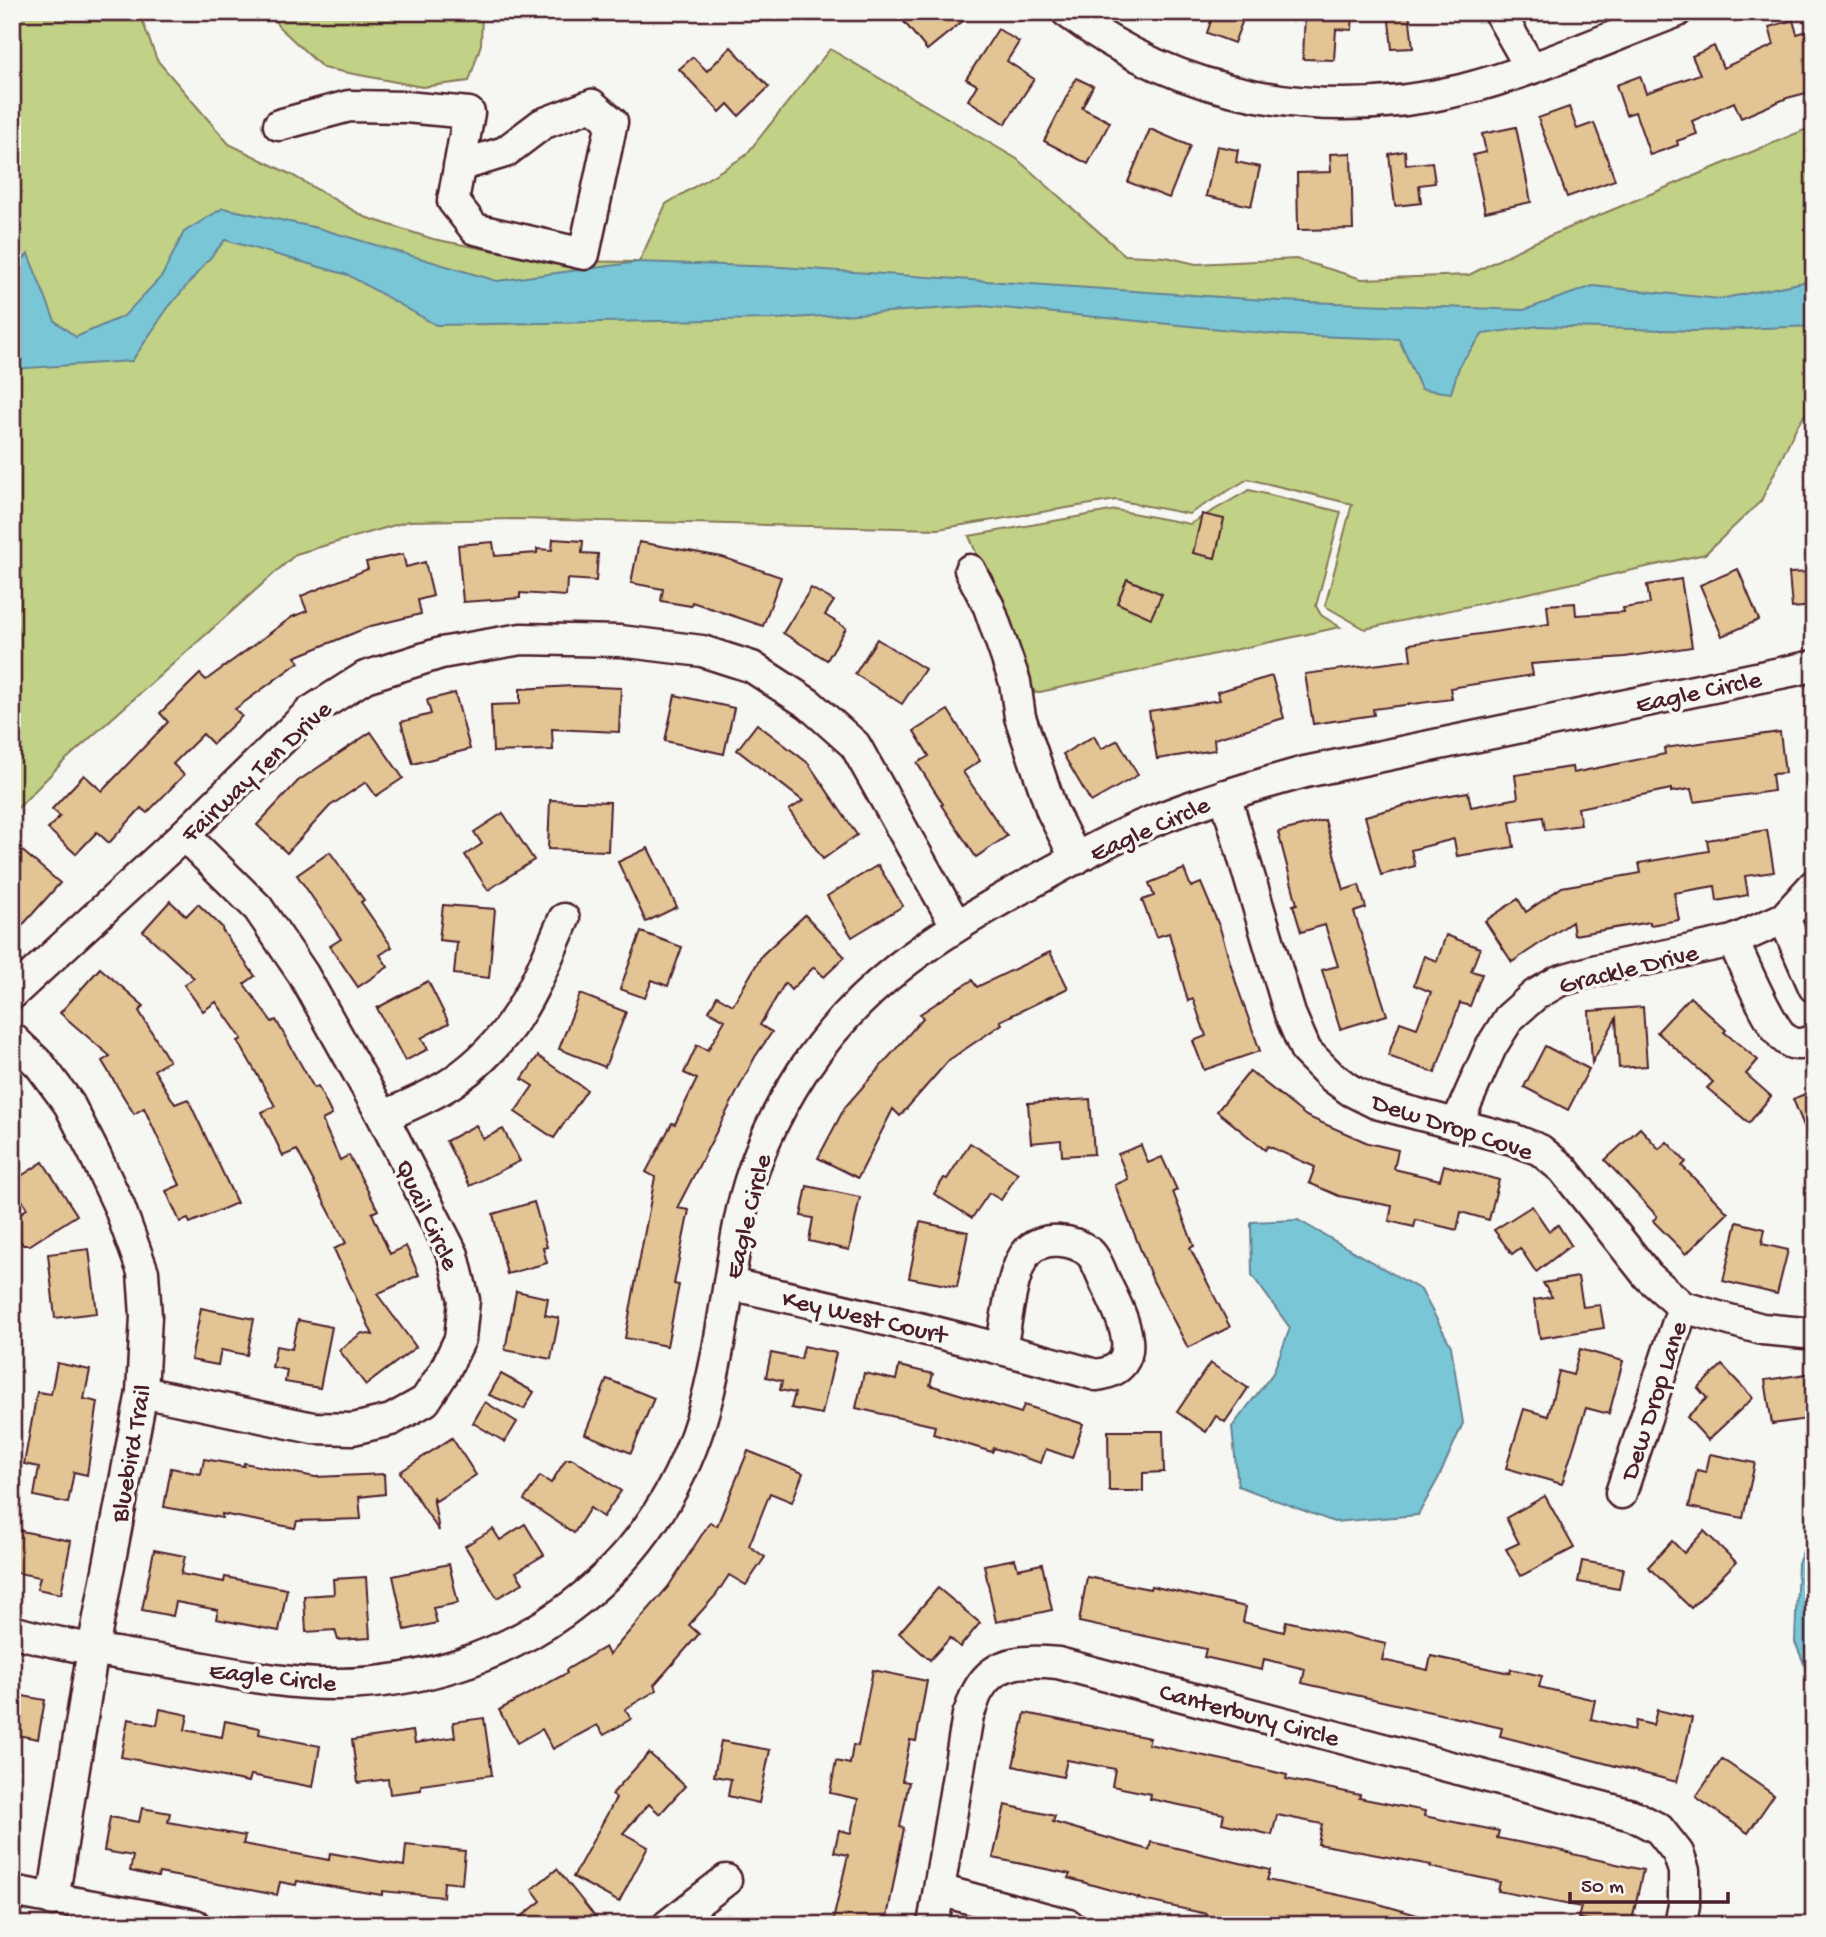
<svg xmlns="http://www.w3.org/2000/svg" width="1826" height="1937" font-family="'Gochi Hand',sans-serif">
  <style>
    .green { fill: #c1d185; stroke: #867858; stroke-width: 2 }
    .water { fill: #79c6d7; stroke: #668392; stroke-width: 2 }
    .building { fill: #e2c495; stroke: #4a1f2b; stroke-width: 2 }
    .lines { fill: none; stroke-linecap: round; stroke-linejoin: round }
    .minor-casing { stroke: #4a1f2b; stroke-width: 35 }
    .minor { stroke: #f6f6f2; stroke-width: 30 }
    .labels { text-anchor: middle; stroke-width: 7; stroke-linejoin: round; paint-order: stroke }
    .street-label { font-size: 26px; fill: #4a1f2b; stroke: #f6f6f2 }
  </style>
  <rect width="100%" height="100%" fill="#f6f6f2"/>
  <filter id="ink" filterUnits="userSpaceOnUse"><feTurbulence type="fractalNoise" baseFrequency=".0143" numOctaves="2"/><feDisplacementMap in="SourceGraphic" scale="14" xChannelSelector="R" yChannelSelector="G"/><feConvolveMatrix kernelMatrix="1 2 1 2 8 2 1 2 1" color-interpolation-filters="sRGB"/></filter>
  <g filter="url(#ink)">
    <!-- green -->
    <g class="green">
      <polygon points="12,12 139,12 157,60 229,144 290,174 365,217 433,239 546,261 639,262 666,204 745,156 830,49 1017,159 1125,255 1166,257 1196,264 1296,259 1362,279 1469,275 1530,244 1814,126 1814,401 1796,428 1761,501 1705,554 1365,629 1325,606 1352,504 1248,479 1189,514 1116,500 938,529 516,519 409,521 296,554 61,764 12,814"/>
      <polygon points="271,12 482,12 481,44 469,81 422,87 323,68 278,26"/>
      <polygon points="1249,490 1341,512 1316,606 1321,615 1340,627 1035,693 969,536 1116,510 1190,524"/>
    </g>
    <!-- water -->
    <g class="water">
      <polygon points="223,208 318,228 497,281 639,262 781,267 1280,301 1524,310 1593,286 1720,299 1814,280 1814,326 1695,331 1538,326 1483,334 1460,364 1451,393 1421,389 1399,339 1283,335 982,306 777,319 436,325 348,275 225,240 167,309 132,361 12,369 12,271 28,254 55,321 76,337 124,316 162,276 184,232"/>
      <polygon points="1298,1220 1421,1290 1451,1346 1463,1423 1439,1477 1418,1515 1334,1522 1238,1486 1232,1427 1273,1373 1290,1328 1252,1275 1251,1222"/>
      <polygon points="1814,1527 1814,1687 1795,1642 1798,1563"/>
    </g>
    <!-- building -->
    <g class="building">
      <polygon points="896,12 974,12 927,50"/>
      <polygon points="1214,12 1246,12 1234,43 1207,33"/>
      <polygon points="1305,12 1353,12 1352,30 1336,29 1334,60 1303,59"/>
      <polygon points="1388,12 1409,12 1413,48 1392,49"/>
      <polygon points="1793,20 1797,34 1814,29 1814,91 1787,98 1741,118 1734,102 1692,121 1697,134 1677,141 1678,145 1650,155 1635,112 1626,115 1616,85 1640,76 1646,93 1700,74 1692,56 1714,46 1723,68 1774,45 1769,27"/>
      <polygon points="998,29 1019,42 1007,61 1034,79 1005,124 968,100 977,85 966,79"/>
      <polygon points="731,47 769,87 739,116 728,104 720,112 679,69 693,57 707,71"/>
      <polygon points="1076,78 1093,86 1082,108 1110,122 1088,164 1044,141"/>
      <polygon points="1569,107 1577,129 1594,123 1615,180 1567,197 1538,118"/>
      <polygon points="1516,127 1531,202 1485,212 1473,155 1486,152 1482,134"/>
      <polygon points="1150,129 1190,146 1169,198 1128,182"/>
      <polygon points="1217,146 1238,150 1236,162 1260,167 1251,206 1206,196"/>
      <polygon points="1405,151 1406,165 1432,162 1435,183 1419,185 1421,203 1395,206 1389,154"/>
      <polygon points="1351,153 1353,229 1298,230 1297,173 1331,172 1330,154"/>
      <polygon points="1202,514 1224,519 1215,558 1193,553"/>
      <polygon points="553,539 583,541 582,553 598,554 596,581 567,579 566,596 520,593 520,598 463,602 458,545 493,542 495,556 537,553 537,549 552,550"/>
      <polygon points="639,542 722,557 781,577 763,626 692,602 691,606 661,601 663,589 631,583"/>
      <polygon points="403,554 406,567 425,562 433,596 418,600 421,614 371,626 295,657 299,662 235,709 242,716 213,744 203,734 173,764 184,775 147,813 141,808 109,843 97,832 76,854 48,829 60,816 52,809 84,775 102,791 168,722 160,713 200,674 206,680 292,617 307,611 301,596 368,569 366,562"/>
      <polygon points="1738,569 1759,620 1722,636 1700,585"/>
      <polygon points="1814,572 1814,606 1792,608 1789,573"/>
      <polygon points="1127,579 1162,594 1151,618 1117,603"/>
      <polygon points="1681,579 1692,647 1625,657 1531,664 1533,675 1450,688 1452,699 1373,709 1374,715 1313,724 1305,674 1411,660 1409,644 1549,624 1547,605 1575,603 1576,615 1624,612 1623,608 1650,604 1647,585"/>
      <polygon points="811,588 834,601 825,615 846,628 827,660 783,633"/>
      <polygon points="877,639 925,669 902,704 855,674"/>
      <polygon points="1272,676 1284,718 1214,739 1215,750 1157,759 1149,711 1220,700 1217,692"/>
      <polygon points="573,686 621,688 619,732 552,729 553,750 493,752 491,705 520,704 520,689"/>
      <polygon points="455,693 470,749 413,764 401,722 431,714 427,700"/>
      <polygon points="675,695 734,708 724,754 665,741"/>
      <polygon points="948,710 980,761 963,772 1007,836 976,857 941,805 943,804 917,763 929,756 914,731"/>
      <polygon points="757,724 808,763 857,835 823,859 789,810 803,801 737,750"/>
      <polygon points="371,732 403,778 376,796 366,782 330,806 287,853 257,825 298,781"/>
      <polygon points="1780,732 1785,773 1772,774 1774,791 1694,802 1691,789 1671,792 1671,789 1578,808 1581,825 1545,830 1543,817 1510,822 1514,847 1457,856 1454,839 1411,850 1415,866 1381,875 1365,816 1434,798 1468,792 1471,807 1518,798 1515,775 1572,767 1573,773 1665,754 1664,748"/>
      <polygon points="1094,736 1101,749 1118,740 1138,775 1091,802 1063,754"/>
      <polygon points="550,800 610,802 608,851 548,849"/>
      <polygon points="503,813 534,860 488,890 465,855 482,844 474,832"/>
      <polygon points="1325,820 1344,890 1359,885 1366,908 1354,912 1387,1015 1340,1029 1322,970 1338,966 1325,925 1301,932 1293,905 1297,904 1278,832"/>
      <polygon points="1767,830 1774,872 1745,876 1748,895 1717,901 1715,886 1674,893 1679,920 1650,925 1650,922 1574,935 1572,922 1512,962 1485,921 1518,899 1526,912 1562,887 1641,873 1639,863 1709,851 1707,840"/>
      <polygon points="12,842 60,883 12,937"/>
      <polygon points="648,848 677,907 646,922 618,862"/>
      <polygon points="330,852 364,900 361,902 392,947 380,955 388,967 358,987 330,946 341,939 297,875"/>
      <polygon points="878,865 903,906 852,937 827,896"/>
      <polygon points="1184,869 1191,887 1201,883 1220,928 1237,986 1260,1051 1204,1070 1193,1041 1206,1036 1193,999 1188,1001 1169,933 1156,937 1142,900 1154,896 1149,883"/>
      <polygon points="170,901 186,916 198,904 223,928 222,930 255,976 244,984 272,1022 276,1020 314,1088 318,1086 332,1115 322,1120 340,1160 349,1155 378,1210 372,1213 390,1254 406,1246 419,1275 377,1294 416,1347 366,1385 339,1350 362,1333 373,1335 334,1249 346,1243 297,1150 283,1156 262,1112 275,1106 238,1041 242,1039 216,1002 203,1011 184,985 194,978 143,931"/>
      <polygon points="443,905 495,909 489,978 454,974 457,942 439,940"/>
      <polygon points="805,915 845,957 824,977 814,967 791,990 785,983 760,1025 772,1032 755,1057 677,1208 689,1210 674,1284 679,1285 667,1346 625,1338 655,1177 646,1172 672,1123 675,1124 697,1079 684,1073 697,1045 708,1050 725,1020 709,1011 717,996 733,1005 762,955"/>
      <polygon points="641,932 682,947 668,986 652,980 645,998 620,989"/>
      <polygon points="1446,935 1480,948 1471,971 1482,974 1470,1006 1460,1003 1435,1073 1388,1056 1400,1022 1417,1028 1431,992 1414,985 1424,956 1437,961"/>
      <polygon points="1050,952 1068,988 1000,1021 1002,1024 949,1060 900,1116 893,1109 858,1178 818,1158 845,1107 923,1018 920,1014 972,980 977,987"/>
      <polygon points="100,968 144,1006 139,1011 169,1061 154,1070 175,1104 188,1099 237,1203 190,1223 188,1219 180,1222 166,1191 180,1185 144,1108 134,1114 102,1061 110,1056 60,1013"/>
      <polygon points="428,981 449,1023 421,1038 428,1049 405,1061 377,1008"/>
      <polygon points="580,994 626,1012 605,1067 559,1049"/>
      <polygon points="1690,997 1726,1030 1724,1032 1758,1060 1746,1074 1771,1096 1749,1123 1707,1088 1713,1082 1657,1032"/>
      <polygon points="1643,1007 1647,1066 1619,1068 1616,1018 1592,1063 1589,1011"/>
      <polygon points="1545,1046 1589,1069 1568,1110 1524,1087"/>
      <polygon points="538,1056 587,1090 554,1138 515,1112 533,1086 522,1079"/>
      <polygon points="1250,1071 1306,1116 1368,1143 1398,1150 1394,1169 1440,1180 1444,1165 1499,1180 1489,1220 1461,1212 1457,1230 1416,1220 1414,1227 1389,1221 1392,1206 1339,1196 1309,1183 1315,1167 1268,1146 1265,1150 1217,1111"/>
      <polygon points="1814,1090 1814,1148 1813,1148 1793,1099"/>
      <polygon points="1090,1099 1094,1154 1062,1156 1061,1140 1031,1143 1028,1103"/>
      <polygon points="476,1125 483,1139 503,1129 520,1161 470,1186 446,1141"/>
      <polygon points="1640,1128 1659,1149 1667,1142 1686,1162 1682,1166 1728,1213 1686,1254 1653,1221 1657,1216 1605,1160"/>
      <polygon points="970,1143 1018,1173 1001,1200 989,1193 972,1218 934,1194 944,1178 947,1179"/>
      <polygon points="1141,1145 1148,1163 1162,1157 1177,1190 1173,1192 1194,1246 1190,1248 1230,1327 1188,1348 1153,1281 1115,1185 1128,1179 1118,1154"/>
      <polygon points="43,1162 77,1215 30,1245 23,1245 12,1227 12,1218 27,1209 12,1182"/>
      <polygon points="807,1186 860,1197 849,1250 809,1241 813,1218 801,1216"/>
      <polygon points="534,1202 547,1247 543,1248 547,1263 507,1274 493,1214"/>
      <polygon points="1532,1206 1549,1231 1558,1225 1571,1245 1536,1272 1520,1248 1512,1254 1494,1230"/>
      <polygon points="920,1222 968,1232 957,1287 909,1278"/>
      <polygon points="1737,1222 1765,1229 1762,1244 1788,1250 1777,1294 1723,1281"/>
      <polygon points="89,1249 97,1313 55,1318 48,1254"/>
      <polygon points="1578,1277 1583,1307 1600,1305 1604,1328 1540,1338 1534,1300 1552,1297 1543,1283"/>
      <polygon points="516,1291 548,1298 545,1315 559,1318 551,1359 505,1350"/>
      <polygon points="201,1308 254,1319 247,1355 221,1350 218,1365 191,1360"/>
      <polygon points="298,1320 332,1327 320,1388 285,1382 287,1370 272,1367 276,1346 292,1349"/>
      <polygon points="804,1346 836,1353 822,1414 791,1408 795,1393 780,1390 782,1381 766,1377 771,1353 801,1359"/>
      <polygon points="1580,1349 1623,1361 1609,1414 1586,1408 1562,1484 1506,1468 1524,1409 1548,1416 1559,1371 1573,1375"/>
      <polygon points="57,1363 90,1370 84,1399 98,1402 87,1475 74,1472 68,1503 34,1496 39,1467 24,1464 37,1392 51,1394"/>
      <polygon points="1210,1363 1248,1388 1225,1422 1216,1416 1206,1432 1177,1412"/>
      <polygon points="1722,1365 1753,1398 1708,1440 1687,1417 1707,1398 1698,1388"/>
      <polygon points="899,1366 933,1374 930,1385 1021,1413 1024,1405 1083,1424 1072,1458 1046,1449 1041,1463 994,1448 992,1452 933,1434 935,1426 856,1408 864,1373 896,1380"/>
      <polygon points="1814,1373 1814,1418 1772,1424 1765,1380"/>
      <polygon points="501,1374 534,1392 524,1409 489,1395"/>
      <polygon points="607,1379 654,1398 631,1453 585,1434"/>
      <polygon points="485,1402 517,1422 505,1442 473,1423"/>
      <polygon points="1108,1431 1163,1431 1164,1472 1143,1473 1143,1491 1109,1491"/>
      <polygon points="452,1438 476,1475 436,1501 433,1496 439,1531 400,1472"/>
      <polygon points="748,1451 803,1473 792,1502 770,1493 749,1546 765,1557 746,1585 729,1575 716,1595 689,1625 699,1634 654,1685 657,1690 625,1709 631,1719 604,1735 597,1725 553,1749 542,1729 517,1743 499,1710 567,1673 566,1670 605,1647 609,1655 668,1587 710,1522 717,1526"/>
      <polygon points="1710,1454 1755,1463 1743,1518 1689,1507 1697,1470 1706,1472"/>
      <polygon points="204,1459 244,1466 244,1463 315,1477 384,1474 385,1494 359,1497 361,1519 297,1521 295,1528 222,1514 222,1518 164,1507 171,1468 201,1474"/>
      <polygon points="566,1459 573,1459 621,1491 603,1517 590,1508 574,1533 524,1500 540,1476 551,1483"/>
      <polygon points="1545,1496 1574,1548 1521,1576 1506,1549 1519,1543 1506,1518"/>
      <polygon points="525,1524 544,1555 516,1572 523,1583 497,1598 465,1546 493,1529 500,1540"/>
      <polygon points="16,1530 71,1541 61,1594 37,1589 40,1577 12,1572 12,1550"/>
      <polygon points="1704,1531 1736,1562 1691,1608 1648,1567 1672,1541 1684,1553"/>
      <polygon points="154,1550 185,1556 181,1574 224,1582 225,1577 287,1589 279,1631 216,1619 218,1610 176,1602 173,1616 142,1610"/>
      <polygon points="1015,1559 1018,1569 1042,1564 1052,1610 996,1622 984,1565"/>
      <polygon points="1582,1561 1623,1568 1619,1589 1578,1582"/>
      <polygon points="449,1564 458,1603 433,1608 437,1623 405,1630 393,1576"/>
      <polygon points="366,1577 370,1638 338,1640 335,1630 306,1632 304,1596 334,1594 333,1579"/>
      <polygon points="1087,1577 1150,1589 1151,1586 1246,1607 1243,1622 1284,1632 1286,1621 1386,1644 1382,1660 1428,1670 1431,1656 1510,1673 1511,1669 1542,1676 1539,1687 1595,1700 1591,1719 1634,1730 1636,1721 1653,1725 1657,1710 1692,1718 1677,1782 1500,1736 1502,1728 1302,1683 1305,1669 1264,1659 1262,1670 1204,1657 1206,1649 1079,1622"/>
      <polygon points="938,1588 980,1623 960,1647 950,1638 930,1660 899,1633"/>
      <polygon points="873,1670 927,1681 916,1741 910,1740 902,1781 909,1782 900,1827 904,1828 886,1923 873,1920 872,1925 832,1925 848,1855 834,1852 839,1830 851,1833 858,1799 830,1793 836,1761 850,1764 853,1745 858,1746"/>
      <polygon points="12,1694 45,1700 38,1739 12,1734"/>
      <polygon points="160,1709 188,1715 185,1730 222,1737 225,1721 260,1728 259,1734 320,1746 313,1787 251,1775 249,1782 121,1757 128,1719 157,1725"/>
      <polygon points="1025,1713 1150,1738 1148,1744 1242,1764 1287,1775 1286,1779 1360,1795 1359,1798 1425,1811 1424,1816 1499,1831 1497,1838 1569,1852 1568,1853 1643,1870 1631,1925 1609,1925 1578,1918 1581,1907 1498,1891 1500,1882 1430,1867 1431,1865 1318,1844 1322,1824 1277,1815 1272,1835 1222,1823 1224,1814 1150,1799 1151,1794 1112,1786 1115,1769 1067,1760 1063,1777 1013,1766"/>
      <polygon points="484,1718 492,1775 421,1785 421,1790 390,1794 388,1779 358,1783 352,1740 413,1731 415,1743 455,1737 453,1722"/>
      <polygon points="721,1741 770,1750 759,1803 728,1796 731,1779 714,1776"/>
      <polygon points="649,1753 685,1786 660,1814 649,1804 623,1833 648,1847 619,1902 573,1877 616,1798 612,1794"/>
      <polygon points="1722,1759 1774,1795 1748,1833 1696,1797"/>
      <polygon points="1005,1805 1055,1816 1053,1822 1149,1850 1151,1842 1270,1870 1267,1880 1372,1902 1431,1919 1430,1925 1238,1925 1206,1918 1207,1914 1138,1899 1139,1898 1068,1878 1070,1874 993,1858"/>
      <polygon points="142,1808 170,1813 168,1822 245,1836 243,1844 329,1860 330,1853 404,1866 406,1845 465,1851 462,1884 444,1882 443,1897 382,1891 382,1895 297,1881 296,1885 280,1882 277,1895 159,1873 158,1877 130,1871 133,1856 104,1851 110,1817 139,1822"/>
      <polygon points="557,1869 596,1918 587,1925 511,1925 541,1901 532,1889"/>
    </g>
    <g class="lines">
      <!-- minor casing -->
      <g class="minor-casing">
        <g id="minor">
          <path d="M 1067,12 C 1181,98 1323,123 1461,90 C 1534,72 1605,39 1676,12"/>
          <polyline points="1499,12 1530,67"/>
          <polyline points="279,125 349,106 406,107 469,113 453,201 475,229 584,254 612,122 592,105 542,124 505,152 459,166"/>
          <polyline points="970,570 989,607 1015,682 1020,717 1052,811 1076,859"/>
          <polyline points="1225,795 1290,1014 1306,1051 1331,1076 1350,1090 1376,1103 1512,1139 1540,1150 1563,1169 1648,1276 1683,1307 1762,1329 1805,1333 1814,1331"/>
          <polyline points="1784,918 1814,987"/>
          <path d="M 1733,941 C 1743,962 1771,1031 1788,1041 C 1797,1047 1806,1043 1814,1040"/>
          <polyline points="12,994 184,835 310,712 365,677 441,653 521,639 620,641 702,651 752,667 809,704 855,745 956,925"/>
          <polyline points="12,1038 40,1065 69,1104 94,1153 119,1206 143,1272 146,1316 142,1392 93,1649 53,1900"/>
          <path d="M 383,1117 C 406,1106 433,1096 454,1081 C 518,1036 534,987 564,919"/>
          <polyline points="1457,1123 1491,1047 1509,1018 1535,995 1559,981 1597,970 1733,941 1784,918 1814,885"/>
          <path d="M 729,1284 C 852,1311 974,1340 1096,1375 C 1149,1369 1122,1316 1107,1286 C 1102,1276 1097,1259 1089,1252 C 1073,1239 1045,1236 1029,1250 C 1011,1267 1007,1323 1001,1348"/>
          <polyline points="142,1392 313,1428 353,1429 391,1420 425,1401 444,1372 460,1339 464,1300 453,1255 383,1117 303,974 258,908 184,835"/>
          <polyline points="1621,1493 1683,1307"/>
          <path d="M 12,1631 C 63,1646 117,1653 170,1662 C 225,1671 281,1685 338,1684 C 505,1682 651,1582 701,1420 C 722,1352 727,1280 742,1210 C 753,1161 775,1114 802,1072 C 858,987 931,939 1018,890 C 1062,866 1106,840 1153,821 C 1202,801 1254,786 1305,772 L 1814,666"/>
          <polyline points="939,1890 1069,1925"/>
          <polyline points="12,1891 195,1925"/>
          <polyline points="668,1925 726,1880"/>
          <path d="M 933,1925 L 968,1715 C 972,1707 974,1697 979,1689 C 996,1659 1029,1660 1058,1663 L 1632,1815 L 1659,1829 L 1678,1853 L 1684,1871 L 1684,1905 L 1680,1925"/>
        </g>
      </g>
      <!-- minor -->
      <use href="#minor" class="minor"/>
    </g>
  </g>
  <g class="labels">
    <!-- street labels -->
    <g class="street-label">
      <text transform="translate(1698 690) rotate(-12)" y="9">Eagle Circle</text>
      <text transform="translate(255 770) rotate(-43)" y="9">Fairway Ten Drive</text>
      <text transform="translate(1149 827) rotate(-24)" y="9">Eagle Circle</text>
      <text transform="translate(1628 967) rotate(-14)" y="9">Grackle Drive</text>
      <text transform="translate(1453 1125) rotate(18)" y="9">Dew Drop Cove</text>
      <text transform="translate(429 1214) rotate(65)" y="9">Quail Circle</text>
      <text transform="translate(746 1216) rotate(-76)" y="9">Eagle Circle</text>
      <text transform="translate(865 1315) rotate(13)" y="9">Key West Court</text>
      <text transform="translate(1652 1400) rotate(-72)" y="9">Dew Drop Lane</text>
      <text transform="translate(129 1453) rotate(-80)" y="9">Bluebird Trail</text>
      <text transform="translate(273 1675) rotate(6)" y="9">Eagle Circle</text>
      <text transform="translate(1250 1713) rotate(15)" y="9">Canterbury Circle</text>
    </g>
  </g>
  <!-- margin -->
  <rect width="1826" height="1937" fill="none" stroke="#f6f6f2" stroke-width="42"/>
  <rect x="21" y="21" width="1784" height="1895" fill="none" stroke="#4a1f2b" stroke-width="2.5" filter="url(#ink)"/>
  <!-- scale -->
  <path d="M1570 1892v10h158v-10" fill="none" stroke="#4a1f2b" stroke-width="3.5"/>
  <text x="1581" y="1892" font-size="21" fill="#4a1f2b" stroke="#f6f6f2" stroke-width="5" paint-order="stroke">50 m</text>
</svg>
